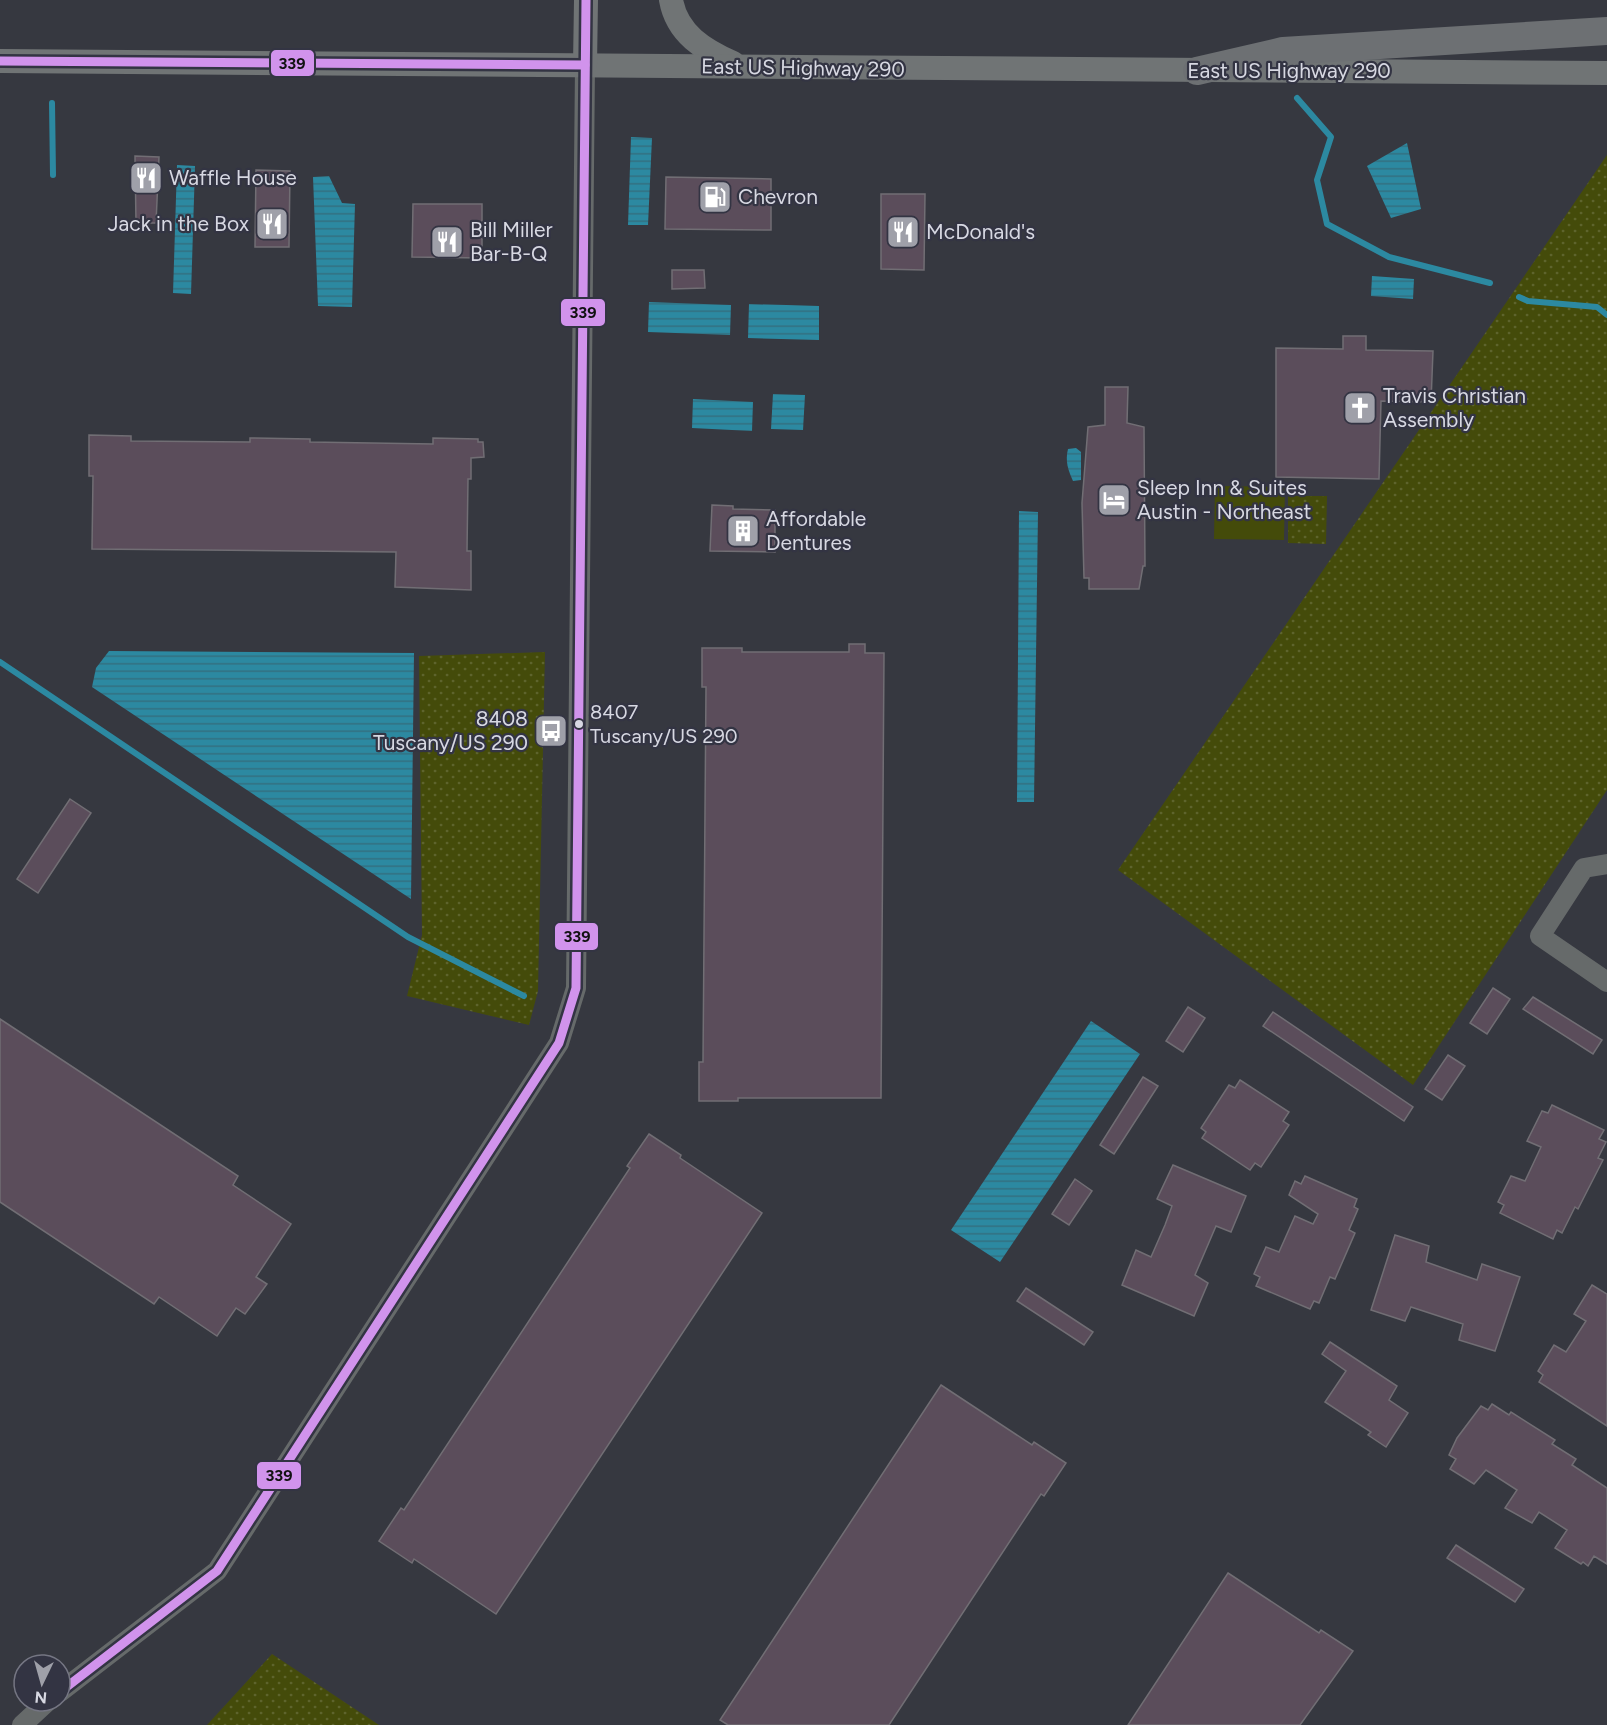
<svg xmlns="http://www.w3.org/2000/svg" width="1607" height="1725" font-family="Figtree,sans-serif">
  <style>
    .grass { fill: url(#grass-dots) }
    .garden { fill: #444b0a }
    .water { fill: url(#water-rules) }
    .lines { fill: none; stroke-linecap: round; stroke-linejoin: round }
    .stream { stroke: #2c89a1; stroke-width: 6 }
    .building { fill: #5b4d5b; stroke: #716e74; stroke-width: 1.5 }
    .minor { stroke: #666a6a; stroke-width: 20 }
    .major { stroke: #707475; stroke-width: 24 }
    .highway { stroke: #6d7073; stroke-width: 28 }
    .bus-1-casing { stroke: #333443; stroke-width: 14 }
    .bus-1 { stroke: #d193ec; stroke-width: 9 }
    .bus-dot { fill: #d7d8e2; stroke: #333443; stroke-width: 2 }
    .labels { text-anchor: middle; stroke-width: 4.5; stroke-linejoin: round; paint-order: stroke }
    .bus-label { font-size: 20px; fill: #d7d8e2; stroke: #333443; text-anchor: start }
    .street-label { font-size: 21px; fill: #d7d8e2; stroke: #333443 }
    .poi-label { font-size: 21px; fill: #d7d8e2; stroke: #333443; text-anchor: start }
    .line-badge { stroke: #333443; stroke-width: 2 }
    .pale-badge-label { font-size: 16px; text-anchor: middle; font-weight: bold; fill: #111 }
  </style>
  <defs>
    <pattern id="grass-dots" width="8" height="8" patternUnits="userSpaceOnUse" patternTransform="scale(1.5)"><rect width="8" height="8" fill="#444b0a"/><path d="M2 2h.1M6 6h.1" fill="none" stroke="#5e642d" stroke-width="1.8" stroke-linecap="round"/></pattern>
    <pattern id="water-rules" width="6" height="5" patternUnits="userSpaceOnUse" patternTransform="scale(1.5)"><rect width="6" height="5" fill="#2c89a1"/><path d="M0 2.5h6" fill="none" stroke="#337080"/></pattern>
  </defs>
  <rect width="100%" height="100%" fill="#363840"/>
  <!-- grass -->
  <g class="grass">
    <polygon points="1607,155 1607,790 1413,1085 1118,870"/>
    <polygon points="1288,496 1327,496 1326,544 1288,543"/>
    <polygon points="545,652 538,991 529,1025 407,996 422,935 419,656"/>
    <polygon points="272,1654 379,1725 207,1725"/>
  </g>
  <!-- garden -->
  <polygon class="garden" points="1215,486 1285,487 1284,540 1214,539"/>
  <!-- water -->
  <g class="water">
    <polygon points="631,137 652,138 648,225 628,225"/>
    <polygon points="1407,143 1421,209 1391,218 1367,166"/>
    <polygon points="177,165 195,166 191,294 173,293"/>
    <polygon points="329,176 342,203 355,204 352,307 318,306 313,177"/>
    <polygon points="1372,276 1414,279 1413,299 1371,296"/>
    <polygon points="649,302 731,305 730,335 648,332"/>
    <polygon points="749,304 819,306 819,340 748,338"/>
    <polygon points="773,394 805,395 803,430 771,429"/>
    <polygon points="693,399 753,402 752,431 692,428"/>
    <path d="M 1076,448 L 1081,452 L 1081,480 L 1073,481 C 1068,470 1065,461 1068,449 Z"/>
    <polygon points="1019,511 1038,512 1034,802 1017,802"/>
    <polygon points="109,651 414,653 411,899 92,687 96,668"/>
    <polygon points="1091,1021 1140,1054 1000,1262 951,1230"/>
  </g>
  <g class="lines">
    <!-- stream -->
    <g class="stream">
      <polyline points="1297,98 1331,137 1317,180 1327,224 1389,257 1490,283"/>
      <polyline points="52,103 53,175"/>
      <polyline points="1519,297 1528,301 1597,307 1607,315"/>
      <polyline points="0,662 408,937 524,996"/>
    </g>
  </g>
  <!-- building -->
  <g class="building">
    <polygon points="135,156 159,157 156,223 136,223"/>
    <polygon points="256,170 290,171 289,247 255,247"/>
    <polygon points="666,177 771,179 771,230 665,229"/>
    <polygon points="881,194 925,194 924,270 881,269"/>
    <polygon points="413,204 482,204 482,258 412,257"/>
    <polygon points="672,270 704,270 705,288 672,289"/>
    <polygon points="1343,336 1366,336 1366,350 1433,351 1431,402 1381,401 1379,479 1276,477 1276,348 1343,349"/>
    <polygon points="1105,387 1128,387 1127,423 1144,427 1145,566 1143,566 1139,589 1089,589 1089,578 1084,578 1082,503 1088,427 1105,425"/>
    <polygon points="89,435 131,436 131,441 250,442 250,438 310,439 310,442 433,444 433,438 478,439 478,442 483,442 484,457 471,458 471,479 468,479 467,551 471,551 471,590 395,587 396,552 92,549 93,476 89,476"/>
    <polygon points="712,505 733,506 733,509 775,510 775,552 710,551"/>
    <polygon points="849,644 865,644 865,653 884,653 881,1098 738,1098 738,1101 699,1101 699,1062 703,1062 706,687 702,687 702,648 742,648 742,652 849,652"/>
    <polygon points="70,799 91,813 38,893 17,879"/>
    <polygon points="1493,988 1510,999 1487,1034 1470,1023"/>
    <polygon points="1533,997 1602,1040 1593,1054 1523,1009"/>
    <polygon points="1188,1007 1205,1018 1183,1052 1166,1041"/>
    <polygon points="1273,1012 1413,1107 1404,1121 1263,1026"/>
    <polygon points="0,1019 238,1176 233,1185 291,1224 256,1277 267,1284 245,1314 236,1308 217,1336 159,1297 154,1304 0,1202"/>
    <polygon points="1448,1055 1465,1066 1442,1100 1425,1089"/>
    <polygon points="1143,1077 1158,1086 1114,1154 1100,1145"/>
    <polygon points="1240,1080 1289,1112 1283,1121 1289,1125 1261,1167 1255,1163 1250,1170 1202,1138 1206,1132 1201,1128 1229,1085 1235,1088"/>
    <polygon points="1552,1105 1604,1130 1599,1139 1606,1142 1598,1158 1603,1160 1578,1209 1575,1207 1562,1233 1557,1230 1553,1239 1500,1213 1504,1205 1498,1202 1511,1176 1525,1181 1541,1147 1527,1141 1542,1111 1548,1113"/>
    <polygon points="649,1134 681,1155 680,1158 762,1213 496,1614 414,1559 412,1563 379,1541 401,1508 404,1510 630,1168 627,1166"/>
    <polygon points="1173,1165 1246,1196 1231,1232 1216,1226 1195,1275 1208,1283 1194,1316 1122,1285 1136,1250 1151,1257 1165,1225 1172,1206 1157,1199"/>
    <polygon points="1305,1176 1357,1199 1354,1207 1358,1209 1349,1230 1355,1233 1335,1279 1330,1277 1319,1303 1314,1301 1310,1309 1256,1286 1260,1277 1254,1274 1266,1247 1279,1252 1295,1216 1313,1224 1318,1214 1289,1195 1295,1181 1301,1184"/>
    <polygon points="1075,1179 1092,1191 1069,1225 1052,1214"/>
    <polygon points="1395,1235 1429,1246 1426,1262 1477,1280 1482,1264 1520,1277 1495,1351 1459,1340 1463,1324 1411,1307 1405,1321 1371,1310"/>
    <polygon points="1592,1285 1607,1294 1607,1426 1539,1382 1543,1375 1538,1371 1554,1345 1566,1352 1586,1321 1574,1314"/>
    <polygon points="1026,1288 1093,1332 1084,1345 1017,1301"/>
    <polygon points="1330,1342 1397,1386 1389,1400 1408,1413 1386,1447 1368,1435 1371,1432 1325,1402 1346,1371 1322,1354"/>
    <polygon points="941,1385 1032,1445 1034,1442 1066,1463 1044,1496 1041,1494 889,1725 728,1725 720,1720"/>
    <polygon points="1492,1404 1509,1415 1511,1412 1555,1440 1552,1444 1576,1459 1572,1465 1607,1488 1607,1564 1594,1556 1588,1566 1583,1562 1581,1564 1555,1548 1567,1530 1539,1512 1532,1523 1505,1508 1517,1490 1486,1470 1474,1484 1450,1469 1456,1459 1449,1455 1457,1438 1481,1406 1488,1410"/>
    <polygon points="1456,1545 1524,1589 1515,1602 1447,1558"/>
    <polygon points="1228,1573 1319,1633 1321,1630 1353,1651 1300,1725 1128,1725"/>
  </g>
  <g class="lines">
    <!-- minor -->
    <g class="minor">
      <polyline points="1607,864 1584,868 1540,936 1607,982"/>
      <polyline points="60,1692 217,1571 559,1043 576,988 585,65"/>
      <polyline points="22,1725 48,1701"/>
    </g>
    <!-- major -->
    <g class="major">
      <path d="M 671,0 C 677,34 704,50 733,63"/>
      <polyline points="0,61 1607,73"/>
      <polyline points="585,65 586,0"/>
    </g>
    <!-- highway -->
    <polyline class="highway" points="1197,71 1283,51 1607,31"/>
    <!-- bus-1 casing -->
    <g class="bus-1-casing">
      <g id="bus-1">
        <polyline points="0,61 585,65"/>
        <polyline points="60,1692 217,1571 559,1043 576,988 586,0"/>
      </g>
    </g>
    <!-- bus-1 -->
    <use href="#bus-1" class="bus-1"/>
  </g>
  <!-- icons -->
  <defs>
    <g id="restaurant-square" transform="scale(1.725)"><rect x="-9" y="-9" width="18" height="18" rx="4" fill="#9fa0a9" stroke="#333443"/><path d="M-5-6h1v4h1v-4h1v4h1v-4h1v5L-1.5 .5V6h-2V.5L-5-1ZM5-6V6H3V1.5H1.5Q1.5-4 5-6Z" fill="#fff"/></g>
    <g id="fuel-square" transform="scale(1.725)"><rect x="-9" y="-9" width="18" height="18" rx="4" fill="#9fa0a9" stroke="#333443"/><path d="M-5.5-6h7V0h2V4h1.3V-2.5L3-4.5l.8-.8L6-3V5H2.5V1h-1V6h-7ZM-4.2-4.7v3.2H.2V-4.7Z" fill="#fff"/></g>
    <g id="church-square" transform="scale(1.725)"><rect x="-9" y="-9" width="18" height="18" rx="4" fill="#9fa0a9" stroke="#333443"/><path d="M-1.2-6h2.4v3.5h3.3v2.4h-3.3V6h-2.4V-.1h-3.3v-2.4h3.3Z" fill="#fff"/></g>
    <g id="hotel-square" transform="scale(1.725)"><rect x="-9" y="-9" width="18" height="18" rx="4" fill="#9fa0a9" stroke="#333443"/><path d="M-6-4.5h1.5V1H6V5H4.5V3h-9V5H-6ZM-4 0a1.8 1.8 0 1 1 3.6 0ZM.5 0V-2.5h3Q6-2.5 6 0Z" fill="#fff"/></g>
    <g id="building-square" transform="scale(1.725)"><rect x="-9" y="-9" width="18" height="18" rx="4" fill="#9fa0a9" stroke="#333443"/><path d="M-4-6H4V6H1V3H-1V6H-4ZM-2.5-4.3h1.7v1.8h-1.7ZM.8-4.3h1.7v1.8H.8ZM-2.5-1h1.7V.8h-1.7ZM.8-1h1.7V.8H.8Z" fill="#fff"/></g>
    <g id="bus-square" transform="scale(1.725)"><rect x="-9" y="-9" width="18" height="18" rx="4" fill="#9fa0a9" stroke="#333443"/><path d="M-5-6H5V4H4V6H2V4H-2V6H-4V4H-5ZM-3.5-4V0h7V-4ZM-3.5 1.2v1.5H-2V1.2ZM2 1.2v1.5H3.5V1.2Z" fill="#fff"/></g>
  </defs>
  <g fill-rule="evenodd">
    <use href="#restaurant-square" x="146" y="178"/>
    <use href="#fuel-square" x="715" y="197"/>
    <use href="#restaurant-square" x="272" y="224"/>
    <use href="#restaurant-square" x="903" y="232"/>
    <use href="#restaurant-square" x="447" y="242"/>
    <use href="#church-square" x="1360" y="408"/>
    <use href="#hotel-square" x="1114" y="500"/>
    <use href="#building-square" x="743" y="531"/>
    <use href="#bus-square" x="551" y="731"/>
  </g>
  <!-- markers -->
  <circle class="bus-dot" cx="579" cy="724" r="5"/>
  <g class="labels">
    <!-- bus labels -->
    <g class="bus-label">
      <text x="590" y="719">8407<tspan x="590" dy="24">Tuscany/US 290</tspan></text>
    </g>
    <!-- street labels -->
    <g class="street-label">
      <text transform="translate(803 68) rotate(1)" y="7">East US Highway 290</text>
      <text x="1289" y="78">East US Highway 290</text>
    </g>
    <!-- poi labels -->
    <g class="poi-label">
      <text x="169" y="185">Waffle House</text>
      <text x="738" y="204">Chevron</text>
      <text x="249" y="231" text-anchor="end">Jack in the Box</text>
      <text x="470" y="237">Bill Miller<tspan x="470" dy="24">Bar-B-Q</tspan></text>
      <text x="926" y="239">McDonald's</text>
      <text x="1383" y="403">Travis Christian<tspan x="1383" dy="24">Assembly</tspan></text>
      <text x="1137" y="495">Sleep Inn &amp; Suites<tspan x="1137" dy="24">Austin - Northeast</tspan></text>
      <text x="766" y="526">Affordable<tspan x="766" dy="24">Dentures</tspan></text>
      <text x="528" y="726" text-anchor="end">8408<tspan x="528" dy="24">Tuscany/US 290</tspan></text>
    </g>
  </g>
  <g class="line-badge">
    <rect x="270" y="49" width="45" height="28" rx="6" fill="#d193ec"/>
    <rect x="560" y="298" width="46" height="29" rx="6" fill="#d193ec"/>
    <rect x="554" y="922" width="45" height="29" rx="6" fill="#d193ec"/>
    <rect x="256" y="1461" width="46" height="29" rx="6" fill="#d193ec"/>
  </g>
  <g class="pale-badge-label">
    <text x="292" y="69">339</text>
    <text x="583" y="318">339</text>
    <text x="577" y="942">339</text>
    <text x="279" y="1481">339</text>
  </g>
  <!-- north arrow -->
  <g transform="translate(42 1683) rotate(185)"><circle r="28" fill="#333443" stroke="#757683" stroke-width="1.5"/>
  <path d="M0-4.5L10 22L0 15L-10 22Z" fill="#9fa0a9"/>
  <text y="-9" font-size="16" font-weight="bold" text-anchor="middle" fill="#d7d8e2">N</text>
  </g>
</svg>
